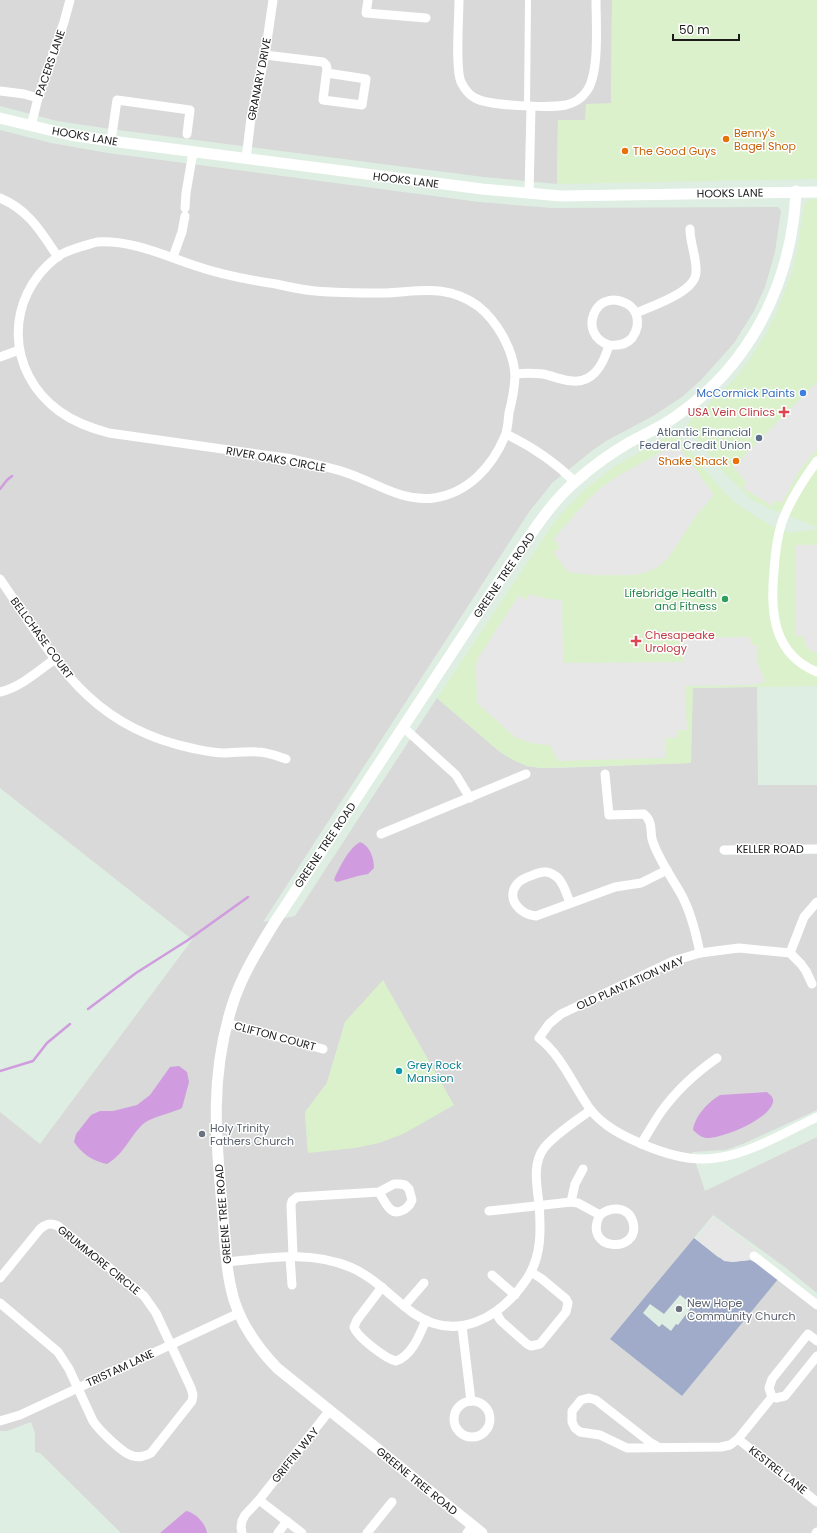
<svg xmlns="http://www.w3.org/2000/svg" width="817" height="1533" font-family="Poppins,sans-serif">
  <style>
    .residential { fill: #d8d9d8; fill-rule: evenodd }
    .commercial { fill: #dbf1cc }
    .cemetery { fill: #9fabc8; fill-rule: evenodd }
    .parking { fill: #e7e7e7 }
    .water { fill: #d09cdf }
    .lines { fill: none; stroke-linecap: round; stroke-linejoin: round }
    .stream { stroke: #d09cdf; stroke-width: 2.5 }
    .pedestrian { stroke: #fff; stroke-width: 6 }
    .minor { stroke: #fff; stroke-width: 9 }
    .tertiary { stroke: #fff; stroke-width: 11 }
    .food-dot { fill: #e8710a; stroke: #fff; stroke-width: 1.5 }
    .shop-dot { fill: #3f7fe0; stroke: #fff; stroke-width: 1.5 }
    .health-dot { fill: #e0444e; stroke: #fff; stroke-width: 1.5 }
    .service-dot { fill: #5c6f8a; stroke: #fff; stroke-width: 1.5 }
    .leisure-dot { fill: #2e9e5b; stroke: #fff; stroke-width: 1.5 }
    .culture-dot { fill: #0f9aa8; stroke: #fff; stroke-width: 1.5 }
    .worship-dot { fill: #6b7280; stroke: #fff; stroke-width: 1.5 }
    .labels { text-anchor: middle; stroke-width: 3; stroke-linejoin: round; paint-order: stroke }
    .street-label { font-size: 11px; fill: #1b1b1b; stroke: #fff }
    .food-label { font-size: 11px; fill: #c56008; stroke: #fff; text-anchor: start }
    .shop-label { font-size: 11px; fill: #366cbe; stroke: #fff; text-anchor: end }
    .health-label { font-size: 11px; fill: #be3a42; stroke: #fff; text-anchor: end }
    .service-label { font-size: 11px; fill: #4e5e75; stroke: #fff; text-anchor: end }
    .leisure-label { font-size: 11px; fill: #27864d; stroke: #fff; text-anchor: end }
    .culture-label { font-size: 11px; fill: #0d838f; stroke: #fff; text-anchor: start }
    .worship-label { font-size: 11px; fill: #5b616d; stroke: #fff; text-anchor: start }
  </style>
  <rect width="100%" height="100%" fill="#dfeee2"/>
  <!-- residential -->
  <g class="residential">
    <polygon points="0,0 612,0 611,103 586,120 558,120 557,184 484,177 118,130 57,121 0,106"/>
    <path d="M 0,130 L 51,143 L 108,153 L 479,202 L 552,208 L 778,207 L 781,211 L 775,252 L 765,287 L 754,311 L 734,343 L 701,380 L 682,397 L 653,416 L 606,441 L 593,450 L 552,483 L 541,497 L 529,512 L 263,922 L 295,916 L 437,698 L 500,752 L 527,766 L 541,768 L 558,768 L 691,763 L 692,688 L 757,687 L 758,785 L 817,785 L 817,845 L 723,846 L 723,855 L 817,854 L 817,1110 L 745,1143 L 726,1150 L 692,1152 L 705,1191 L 817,1137 L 817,1293 L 786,1268 L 713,1215 L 610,1339 L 682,1396 L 779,1278 L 817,1308 L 817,1533 L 121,1533 L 40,1453 L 35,1452 L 35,1433 L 31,1422 L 7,1431 L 0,1431 L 0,1112 L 40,1144 L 195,936 L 189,937 L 0,788 ZM 384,980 L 308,1152 L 305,1112 L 327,1083 L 345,1022 Z"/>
  </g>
  <!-- commercial -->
  <g class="commercial">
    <polygon points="612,0 817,0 817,179 557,184 558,120 585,120 586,104 611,103"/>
    <polygon points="811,199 817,199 817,527 771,509 751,499 723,472 689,429 688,424 693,417 712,401 735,379 748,362 767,332 778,309 791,275 797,252 804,205 808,200"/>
    <polygon points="671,434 676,434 680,437 714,481 732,500 744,509 770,525 790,533 817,529 817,686 693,688 691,763 541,768 527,766 513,760 500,752 437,698 550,528 562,513 583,491 614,467"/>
    <polygon points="383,980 454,1105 403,1134 379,1143 355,1148 308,1153 305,1112 327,1083 345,1022"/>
  </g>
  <!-- cemetery -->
  <path class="cemetery" d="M 694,1238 L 718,1257 L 732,1262 L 750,1260 L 757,1263 L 779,1278 L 682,1396 L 610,1339 ZM 680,1295 L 693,1305 L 678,1325 L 676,1324 L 671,1331 L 662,1324 L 659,1327 L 643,1313 L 650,1304 L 664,1314 Z"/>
  <!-- parking -->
  <g class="parking">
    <polygon points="817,382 817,449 799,471 782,503 775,500 772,506 743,488 747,483 733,467"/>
    <polygon points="670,447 674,452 680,448 714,495 695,517 669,557 658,567 650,571 634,575 590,575 568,572 553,552 559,549 558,543 553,540 562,529 588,500 602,487 618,476"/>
    <polygon points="795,545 817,545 817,653 811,651 807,647 803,636 796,636"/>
    <polygon points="529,594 548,599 562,600 563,663 683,662 683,638 750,637 751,645 758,645 758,664 765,682 751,685 685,686 687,730 678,730 678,738 666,738 666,758 557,761 556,755 553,755 552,746 531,743 515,737 477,703 476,666 478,658 519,595 527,600"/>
    <polygon points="713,1217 757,1251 750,1260 732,1262 724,1261 696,1239"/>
  </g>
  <!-- water -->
  <g class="water">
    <path d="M 360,842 C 370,846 374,858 374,868 L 368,874 L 358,876 L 337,882 L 334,880 L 335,877 C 341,865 348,849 360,842 Z"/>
    <path d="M 179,1066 L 187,1072 L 189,1082 L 182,1108 C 172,1113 148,1118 142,1125 C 129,1138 124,1154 107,1164 C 93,1161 82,1154 74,1142 L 76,1134 L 91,1115 L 100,1111 L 113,1111 L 137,1105 L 150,1095 L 170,1067 Z"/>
    <path d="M 767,1092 C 770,1095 774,1097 773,1102 C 770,1119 722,1139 706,1138 C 701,1137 697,1134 693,1130 C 695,1116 708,1102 720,1095 Z"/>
    <path d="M 186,1511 C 195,1512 206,1524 207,1533 L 160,1533 Z"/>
  </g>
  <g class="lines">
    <!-- stream -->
    <g class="stream">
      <polyline points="0,489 7,480 12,476"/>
      <polyline points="88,1009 136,973 188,940 248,897"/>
      <polyline points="0,1071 33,1061 47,1043 70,1024"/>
    </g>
    <!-- pedestrian -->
    <polyline class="pedestrian" points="527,107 528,0"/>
    <!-- minor -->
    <g class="minor">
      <polyline points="368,0 366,13 426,18"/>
      <path d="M 459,0 C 459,18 455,68 461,82 C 464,88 469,95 475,98 C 489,106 549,108 566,105 C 574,103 581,99 586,92 C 600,75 596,23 596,0"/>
      <polyline points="265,55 323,62 326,65 327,68 323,100 362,105 366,79 327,73"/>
      <polyline points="0,91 24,94 38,98"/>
      <polyline points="31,126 38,98 64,22 70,0"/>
      <polyline points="111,141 117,100 190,110 187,134"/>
      <polyline points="246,159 251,118 265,55 273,0"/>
      <polyline points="529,194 531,107"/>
      <path d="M 0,198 C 29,210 41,232 58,257"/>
      <polyline points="185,208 186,193 193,152"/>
      <path d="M 97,242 C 132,240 163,255 196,266 C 222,275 249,280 276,284 C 289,287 302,290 315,291 C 338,293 360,293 383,293 C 418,292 446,283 478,306 C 497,321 513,349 515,374 C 515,386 512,401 509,413 C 508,420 508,429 505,436 C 492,467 468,493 434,498 C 405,502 381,486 355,476 C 333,467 309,463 286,458 L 109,433 C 90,428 74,422 59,411 C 6,372 4,298 57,257 C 68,249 84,246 97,242 Z"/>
      <polyline points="173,257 182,232 185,216"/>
      <path d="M 636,313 C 652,306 696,292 696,272 C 697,258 690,244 690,229"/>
      <polyline points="0,357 19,350"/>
      <path d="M 515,374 C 524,373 533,373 543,374 C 553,376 563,381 573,381 C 595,383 604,362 609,345 C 618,346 626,345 632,338 C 637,331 639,322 636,314 C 634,309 629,304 623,302 C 595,290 577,334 609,345"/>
      <path d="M 506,434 C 533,447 554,461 575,482"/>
      <path d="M 817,461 C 803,480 790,500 782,522 C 777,537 775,555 774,571 C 770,612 773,654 817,672"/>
      <path d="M 0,579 C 55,659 87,726 191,748 C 201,750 213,753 224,753 C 235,753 246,751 257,752 C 267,752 277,756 286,759"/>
      <path d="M 0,692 C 21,687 38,671 55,659"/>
      <polyline points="403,727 456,775 470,798"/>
      <path d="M 605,774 L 609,815 L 644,814 C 653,822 650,829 652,839 C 657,857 672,878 681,894 C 691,912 696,933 700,953"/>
      <polyline points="381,834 526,774"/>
      <polyline points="724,850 817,849"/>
      <path d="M 570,903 C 567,895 564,884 558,878 C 550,871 543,870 533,875 C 527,877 521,879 517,884 C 505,899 521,915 536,916 L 615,887 L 641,883 L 667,870"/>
      <polyline points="790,953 804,917 817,902"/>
      <path d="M 812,984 L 806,971 L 801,964 L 790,953 L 739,948 L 700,953 L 673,961 L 561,1014 L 549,1024 L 539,1038 C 562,1056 573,1085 590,1109 C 603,1126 623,1136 642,1144 C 665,1154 691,1162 716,1158 C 749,1154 786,1132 817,1117"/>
      <polyline points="227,1023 323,1049"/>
      <path d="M 641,1144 C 648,1133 654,1122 661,1112 C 676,1091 697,1072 717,1058"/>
      <polyline points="571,1202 575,1184 583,1169"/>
      <path d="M 489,1211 L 571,1202 L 578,1203 L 600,1215 C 611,1206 628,1206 633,1222 C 641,1255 581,1251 600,1215"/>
      <path d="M 293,1256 L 291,1205 L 292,1201 L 297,1197 L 379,1192 L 394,1184 L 400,1184 L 405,1185 L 409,1189 L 412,1200 C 410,1205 407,1209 401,1211 C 390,1216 384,1200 379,1192"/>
      <polyline points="754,1256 817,1305"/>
      <polyline points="290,1257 292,1285"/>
      <path d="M 227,1262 C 268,1258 310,1250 350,1267 C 374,1277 392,1298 413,1313 C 456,1343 500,1318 526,1280 C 542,1257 541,1230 539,1204 C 537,1186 532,1164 544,1148 C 554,1135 577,1120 591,1110"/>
      <polyline points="492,1275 515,1295"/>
      <path d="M 0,1278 L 40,1229 C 46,1224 51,1222 58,1226 L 144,1296 L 156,1313 L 191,1388 L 193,1395 L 192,1401 L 151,1453 C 145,1456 140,1458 133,1456 C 123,1454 99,1430 93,1421 L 69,1369 L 58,1352 L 0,1303"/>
      <path d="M 382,1287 L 357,1320 L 354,1327 C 357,1337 386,1359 396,1361 C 412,1356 420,1334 426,1320"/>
      <polyline points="404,1306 424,1283"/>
      <polyline points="496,1313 501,1321 527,1344 531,1346 540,1344 566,1312 568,1303 566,1299 542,1279 531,1272"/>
      <polyline points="462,1326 471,1401"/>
      <polyline points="772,1397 769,1388 772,1379 808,1334 817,1341"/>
      <polyline points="772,1397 776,1398 785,1396 817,1356"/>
      <circle cx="472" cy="1419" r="18"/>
      <polyline points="0,1421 20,1415 239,1313"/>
      <polyline points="738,1439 817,1502"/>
      <polyline points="658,1447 651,1443 596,1400 589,1398 581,1400 572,1411 572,1422 575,1428 580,1432 600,1435 627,1448 721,1447 730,1445 738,1439 772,1397"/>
      <polyline points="259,1500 302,1533"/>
      <polyline points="242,1533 241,1527 242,1521 245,1515 259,1500 330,1410"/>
      <polyline points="278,1533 287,1521"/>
      <polyline points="367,1533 392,1502"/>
      <polyline points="467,1533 473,1525"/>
      <polyline points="816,1533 817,1532"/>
    </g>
    <!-- tertiary -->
    <g class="tertiary">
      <polyline points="0,118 70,135 111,141 482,189 561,196 817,192"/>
      <path d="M 482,1533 L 277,1368 C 258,1348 242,1326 234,1300 C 226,1273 225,1243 223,1216 C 216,1141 209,1079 232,1006 C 241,977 257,951 273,925 L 509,566 C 530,536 549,504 576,481 C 593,466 611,453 630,442 C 645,434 661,427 675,417 C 751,365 792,282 796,191"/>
    </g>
  </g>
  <!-- markers -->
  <g class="food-dot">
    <circle cx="726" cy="139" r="4"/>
    <circle cx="625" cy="151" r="4"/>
    <circle cx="736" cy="461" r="4"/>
  </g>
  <circle class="shop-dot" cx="803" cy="393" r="4"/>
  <g class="health-dot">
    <path d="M782 406h4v4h4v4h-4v4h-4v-4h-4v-4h4z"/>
    <path d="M634 635h4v4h4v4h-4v4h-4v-4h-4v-4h4z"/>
  </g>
  <circle class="service-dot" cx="759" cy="438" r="4"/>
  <circle class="leisure-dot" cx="725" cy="599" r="4"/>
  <circle class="culture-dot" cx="399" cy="1071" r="4"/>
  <g class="worship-dot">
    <circle cx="202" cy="1134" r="4"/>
    <circle cx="679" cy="1309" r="4"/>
  </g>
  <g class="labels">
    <!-- street labels -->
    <g class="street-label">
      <text transform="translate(50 63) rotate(-71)" y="4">PACERS LANE</text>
      <text transform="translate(259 79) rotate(-79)" y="4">GRANARY DRIVE</text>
      <text transform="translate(85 136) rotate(10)" y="4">HOOKS LANE</text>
      <text transform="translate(406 180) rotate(7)" y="4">HOOKS LANE</text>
      <text transform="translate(730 193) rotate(-1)" y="4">HOOKS LANE</text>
      <text transform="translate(276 459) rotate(10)" y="4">RIVER OAKS CIRCLE</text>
      <text transform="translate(504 575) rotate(-56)" y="4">GREENE TREE ROAD</text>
      <text transform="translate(42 638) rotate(54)" y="4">BELLCHASE COURT</text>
      <text transform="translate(325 845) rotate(-56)" y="4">GREENE TREE ROAD</text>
      <text x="770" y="853">KELLER ROAD</text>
      <text transform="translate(630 983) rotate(-24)" y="4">OLD PLANTATION WAY</text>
      <text transform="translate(275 1036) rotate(15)" y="4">CLIFTON COURT</text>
      <text transform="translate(223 1214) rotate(-95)" y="4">GREENE TREE ROAD</text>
      <text transform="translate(99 1260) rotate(39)" y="4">GRUMMORE CIRCLE</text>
      <text transform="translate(120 1368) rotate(-25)" y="4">TRISTAM LANE</text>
      <text transform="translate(295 1455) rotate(-51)" y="4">GRIFFIN WAY</text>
      <text transform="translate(778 1470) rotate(38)" y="4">KESTREL LANE</text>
      <text transform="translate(417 1481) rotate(39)" y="4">GREENE TREE ROAD</text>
    </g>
    <!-- food labels -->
    <g class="food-label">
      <text x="734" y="137">Benny's<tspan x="734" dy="13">Bagel Shop</tspan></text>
      <text x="633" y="155">The Good Guys</text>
      <text x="728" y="465" text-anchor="end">Shake Shack</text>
    </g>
    <!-- shop labels -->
    <g class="shop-label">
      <text x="795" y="397">McCormick Paints</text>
    </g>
    <!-- health labels -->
    <g class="health-label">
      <text x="775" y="416">USA Vein Clinics</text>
      <text x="645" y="639" text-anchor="start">Chesapeake<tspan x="645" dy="13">Urology</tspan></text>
    </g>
    <!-- service labels -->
    <g class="service-label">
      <text x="751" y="436">Atlantic Financial<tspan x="751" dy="13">Federal Credit Union</tspan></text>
    </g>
    <!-- leisure labels -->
    <g class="leisure-label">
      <text x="717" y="597">Lifebridge Health<tspan x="717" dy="13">and Fitness</tspan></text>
    </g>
    <!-- culture labels -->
    <g class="culture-label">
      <text x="407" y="1069">Grey Rock<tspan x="407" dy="13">Mansion</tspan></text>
    </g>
    <!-- worship labels -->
    <g class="worship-label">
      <text x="210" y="1132">Holy Trinity<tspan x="210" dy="13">Fathers Church</tspan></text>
      <text x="687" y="1307">New Hope<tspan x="687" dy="13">Community Church</tspan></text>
    </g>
  </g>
  <!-- scale -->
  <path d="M673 34v6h66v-6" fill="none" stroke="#1b1b1b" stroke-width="2"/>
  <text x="679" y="34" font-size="12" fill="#1b1b1b" stroke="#ffffff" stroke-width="3" paint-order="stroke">50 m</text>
</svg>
